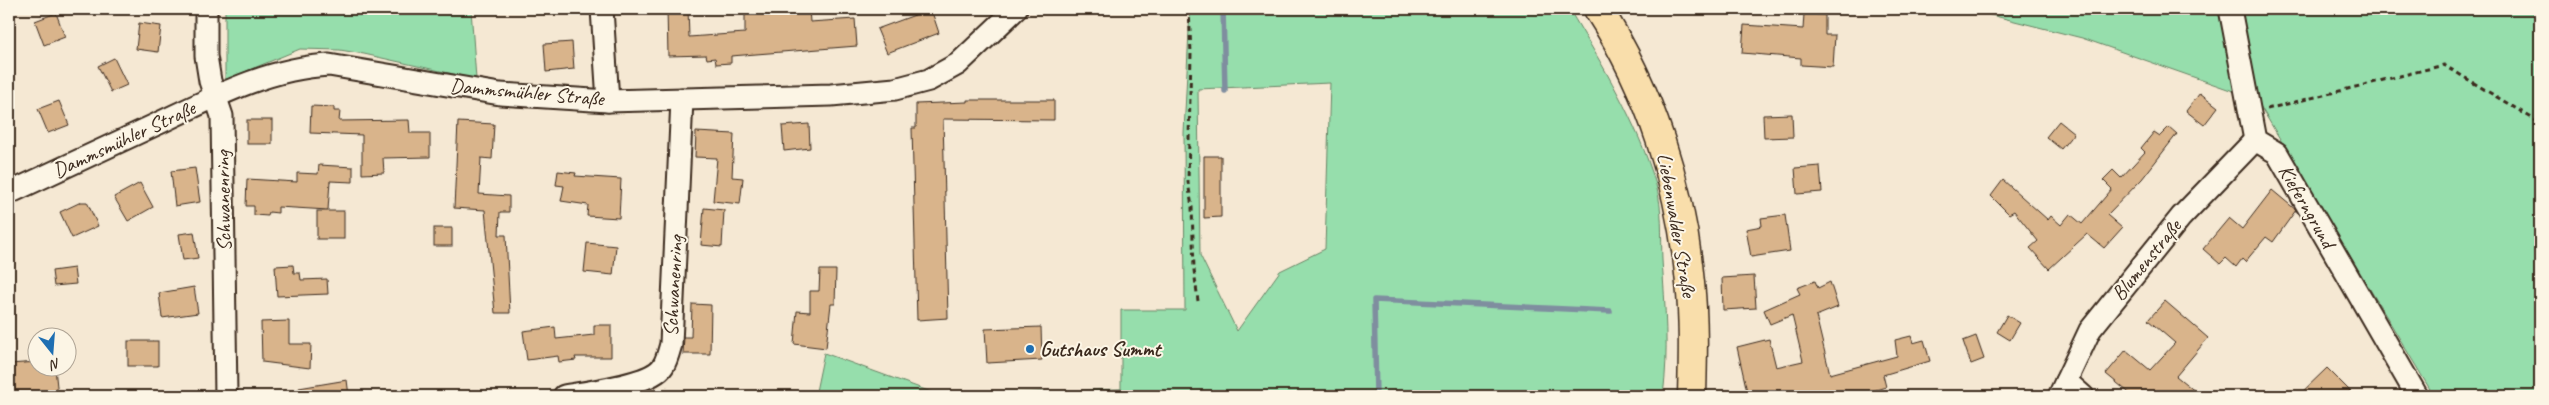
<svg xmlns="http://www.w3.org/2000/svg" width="2549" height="405" font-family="Caveat,sans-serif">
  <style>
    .green { fill: #96deac; stroke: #688465; fill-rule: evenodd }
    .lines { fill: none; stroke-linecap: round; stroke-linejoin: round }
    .stream { stroke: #7f8e9f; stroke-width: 5.5 }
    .building { fill: #d9b48b; stroke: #3b2a1e }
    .minor-casing { stroke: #3b2a1e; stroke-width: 25 }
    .major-casing { stroke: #3b2a1e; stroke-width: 31 }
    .path { stroke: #3b2a1e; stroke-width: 3; stroke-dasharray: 5 4; stroke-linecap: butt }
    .minor { stroke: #fcf5e5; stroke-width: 21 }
    .major { stroke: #f9deab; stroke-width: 28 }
    .poi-dot { fill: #1f6fb2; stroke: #fcf5e5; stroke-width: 2 }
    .labels { text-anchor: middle; stroke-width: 4; stroke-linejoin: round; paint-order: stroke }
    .street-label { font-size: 21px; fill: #3b2a1e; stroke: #fcf5e5 }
    .poi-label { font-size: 21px; font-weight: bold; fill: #3b2a1e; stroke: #fcf5e5; text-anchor: start }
  </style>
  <rect width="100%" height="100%" fill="#f5e8d3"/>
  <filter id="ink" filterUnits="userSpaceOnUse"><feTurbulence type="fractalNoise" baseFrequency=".02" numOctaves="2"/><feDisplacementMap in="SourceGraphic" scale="10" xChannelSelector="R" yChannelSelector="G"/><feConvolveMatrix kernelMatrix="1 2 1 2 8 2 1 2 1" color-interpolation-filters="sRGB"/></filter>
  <g filter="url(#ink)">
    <!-- green -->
    <g class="green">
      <polygon points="225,9 471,9 476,79 364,54 340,50 300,49 225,80"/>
      <path d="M 1190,9 L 1569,9 C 1602,64 1638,123 1656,185 C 1663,210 1661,235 1662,260 C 1665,306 1669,351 1663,396 L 815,396 L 824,353 L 942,396 L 1121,389 L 1121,310 L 1185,310 L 1184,133 ZM 1330,83 L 1325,249 L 1280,271 L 1237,331 L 1200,255 L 1198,89 Z"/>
      <polygon points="1967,9 2540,9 2540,396 2434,396 2256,99 2082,38"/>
    </g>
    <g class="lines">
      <!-- stream -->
      <g class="stream">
        <polyline points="1223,9 1225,91"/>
        <polyline points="1376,396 1374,300 1610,311"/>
      </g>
    </g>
    <!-- building -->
    <g class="building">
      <polygon points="667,9 688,9 689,37 745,33 745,13 758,13 758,9 809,9 810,22 855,19 857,46 731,56 731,63 716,64 715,58 707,59 706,55 668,56"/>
      <polygon points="931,9 939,33 887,53 877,29"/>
      <polygon points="56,13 65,37 44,45 35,21"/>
      <polygon points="1804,14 1825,15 1825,35 1835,35 1833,67 1801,65 1801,58 1742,53 1744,25 1803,29"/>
      <polygon points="139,23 161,26 158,52 136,49"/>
      <polygon points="572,42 574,69 546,72 544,44"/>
      <polygon points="114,58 127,85 111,92 98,66"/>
      <polygon points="2200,93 2218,107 2204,125 2186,111"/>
      <polygon points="967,100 1054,100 1054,120 943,119 948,318 917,320 912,128 916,128 916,104 967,102"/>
      <polygon points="59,101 69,125 48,133 38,109"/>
      <polygon points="311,106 334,107 334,111 340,111 339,121 409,120 410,133 430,133 430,157 383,158 384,173 362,174 362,135 310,133"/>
      <polygon points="1792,114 1793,137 1764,138 1763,115"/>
      <rect x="247" y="120" width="25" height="24"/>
      <polygon points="2059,121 2074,133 2061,149 2046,137"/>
      <polygon points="458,122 494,124 492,159 481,158 479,194 509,196 509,212 500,212 499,235 506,235 510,313 495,313 485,210 454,208"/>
      <polygon points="809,124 810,148 784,151 782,126"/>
      <polygon points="2169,127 2177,134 2142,179 2107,215 2122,228 2104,248 2087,234 2049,269 2030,248 2038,241 2014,211 2009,214 1991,196 2003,180 2048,220 2051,216 2061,225 2070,214 2082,224 2112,189 2103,180 2113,170 2121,178 2145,152 2141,148 2154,132 2160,136"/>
      <polygon points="696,132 734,134 732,177 743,178 740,204 713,201 717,158 695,157"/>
      <polygon points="1204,156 1221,156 1221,217 1204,218"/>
      <polygon points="319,165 353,167 353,182 330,181 328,210 278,207 278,213 269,212 268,216 254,215 254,206 246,206 247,179 297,182 297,173 318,174"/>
      <polygon points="1820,166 1822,192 1797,194 1795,168"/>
      <polygon points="195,168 200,202 175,206 171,171"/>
      <polygon points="558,171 576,173 575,176 621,179 619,218 587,216 588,205 561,201 564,186 556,185"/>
      <polygon points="140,183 153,207 128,221 114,197"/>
      <polygon points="2272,190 2296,210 2273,242 2266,237 2245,262 2242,259 2236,267 2226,258 2220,264 2203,249 2229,218 2242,229"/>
      <polygon points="81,202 87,202 98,226 72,238 60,212"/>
      <polygon points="704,208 724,210 722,247 701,245"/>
      <rect x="317" y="211" width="27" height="28"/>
      <polygon points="1785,215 1790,251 1751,257 1746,229 1762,226 1761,218"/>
      <rect x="434" y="228" width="18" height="18"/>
      <polygon points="194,232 198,258 183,260 179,234"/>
      <polygon points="587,243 616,246 613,275 584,272"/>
      <polygon points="293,265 294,273 300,273 301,280 327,279 328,294 277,296 275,266"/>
      <polygon points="74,268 76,284 54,286 52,271"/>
      <polygon points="820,270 836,270 835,304 831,304 826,348 794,344 797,311 810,312 810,291 819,291"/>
      <polygon points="1754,276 1756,308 1723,310 1722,278"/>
      <polygon points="1815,281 1818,288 1830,282 1838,307 1816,316 1830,374 1897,356 1895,340 1911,336 1913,343 1924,340 1930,361 1883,375 1886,387 1854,396 1748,396 1737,347 1769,339 1776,367 1803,361 1792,315 1770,324 1764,310 1800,294 1797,288"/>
      <polygon points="194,287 198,313 162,318 159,293"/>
      <polygon points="2165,301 2208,338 2176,376 2201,396 2133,396 2106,374 2126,350 2150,370 2175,343 2148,320"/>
      <polygon points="692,304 711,305 710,354 683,354 684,337 691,337"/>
      <polygon points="2007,315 2020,323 2010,340 1997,332"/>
      <polygon points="289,321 289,344 311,344 310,368 262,362 261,322"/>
      <polygon points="594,325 611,325 611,357 575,357 576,360 559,362 558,356 527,360 523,331 555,327 556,339 594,335"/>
      <polygon points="1041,327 1042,360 987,363 985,329"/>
      <polygon points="1976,336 1984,359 1971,364 1963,341"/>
      <rect x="128" y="341" width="30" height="25"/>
      <polygon points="38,362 38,368 55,368 58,396 9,396 9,364"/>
      <polygon points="2327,368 2355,396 2298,396"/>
      <polygon points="347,380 349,396 299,396 299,388"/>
    </g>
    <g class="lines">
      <!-- minor casing -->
      <g class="minor-casing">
        <g id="minor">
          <polyline points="206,9 206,56 210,81 222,116 226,396"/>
          <polyline points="602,9 608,101"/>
          <polyline points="2230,9 2255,140 2277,153 2417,396"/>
          <path d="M 9,193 C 58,170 108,147 157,124 C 212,98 268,68 329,65 L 500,94 L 608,101 L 831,95 L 895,89 L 929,80 L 958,64 L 1016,9"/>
          <polyline points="2066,381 2083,396"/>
          <path d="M 564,396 C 586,392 651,385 663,366 C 667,360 669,351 671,344 L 682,99"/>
          <polyline points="2059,396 2090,330 2181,217 2255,140"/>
        </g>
      </g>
      <!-- major casing -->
      <g class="major-casing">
        <path id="major" d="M 1598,9 C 1651,91 1681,186 1690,283 C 1694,320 1693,358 1692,396"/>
      </g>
      <!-- path -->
      <g class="path">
        <polyline points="1189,9 1191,53 1188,182 1192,207 1194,270 1198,301"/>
        <polyline points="2267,109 2444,65 2540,123"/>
        <polyline points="667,396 668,387"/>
      </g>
      <!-- minor -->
      <use href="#minor" class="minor"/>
      <!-- major -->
      <use href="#major" class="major"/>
    </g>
  </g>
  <!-- markers -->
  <circle class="poi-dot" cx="1030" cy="349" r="5"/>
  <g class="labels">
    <!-- street labels -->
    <g class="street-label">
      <text transform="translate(527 92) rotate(5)" y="7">Dammsmühler Straße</text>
      <text transform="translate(124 139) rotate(-25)" y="7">Dammsmühler Straße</text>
      <text transform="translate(223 201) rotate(-91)" y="7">Schwanenring</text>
      <text transform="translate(2307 206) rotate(60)" y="7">Kieferngrund</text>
      <text transform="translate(1677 225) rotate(80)" y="7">Liebenwalder Straße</text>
      <text transform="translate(2146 260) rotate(-51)" y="7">Blumenstraße</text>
      <text transform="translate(673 286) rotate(-87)" y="7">Schwanenring</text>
    </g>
    <!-- poi labels -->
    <g class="poi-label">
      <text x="1040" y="356">Gutshaus Summt</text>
    </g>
  </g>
  <!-- margin -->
  <rect width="2549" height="405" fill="none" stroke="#fcf5e5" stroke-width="30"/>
  <rect x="15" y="15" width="2519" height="375" fill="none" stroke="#3b2a1e" stroke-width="2" filter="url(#ink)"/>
  <!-- north arrow -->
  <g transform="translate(52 352) rotate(163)"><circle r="24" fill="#fcf5e5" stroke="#afa495"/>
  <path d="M0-4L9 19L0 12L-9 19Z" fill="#1f6fb2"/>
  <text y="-8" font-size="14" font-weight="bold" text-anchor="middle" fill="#3b2a1e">N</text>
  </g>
</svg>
